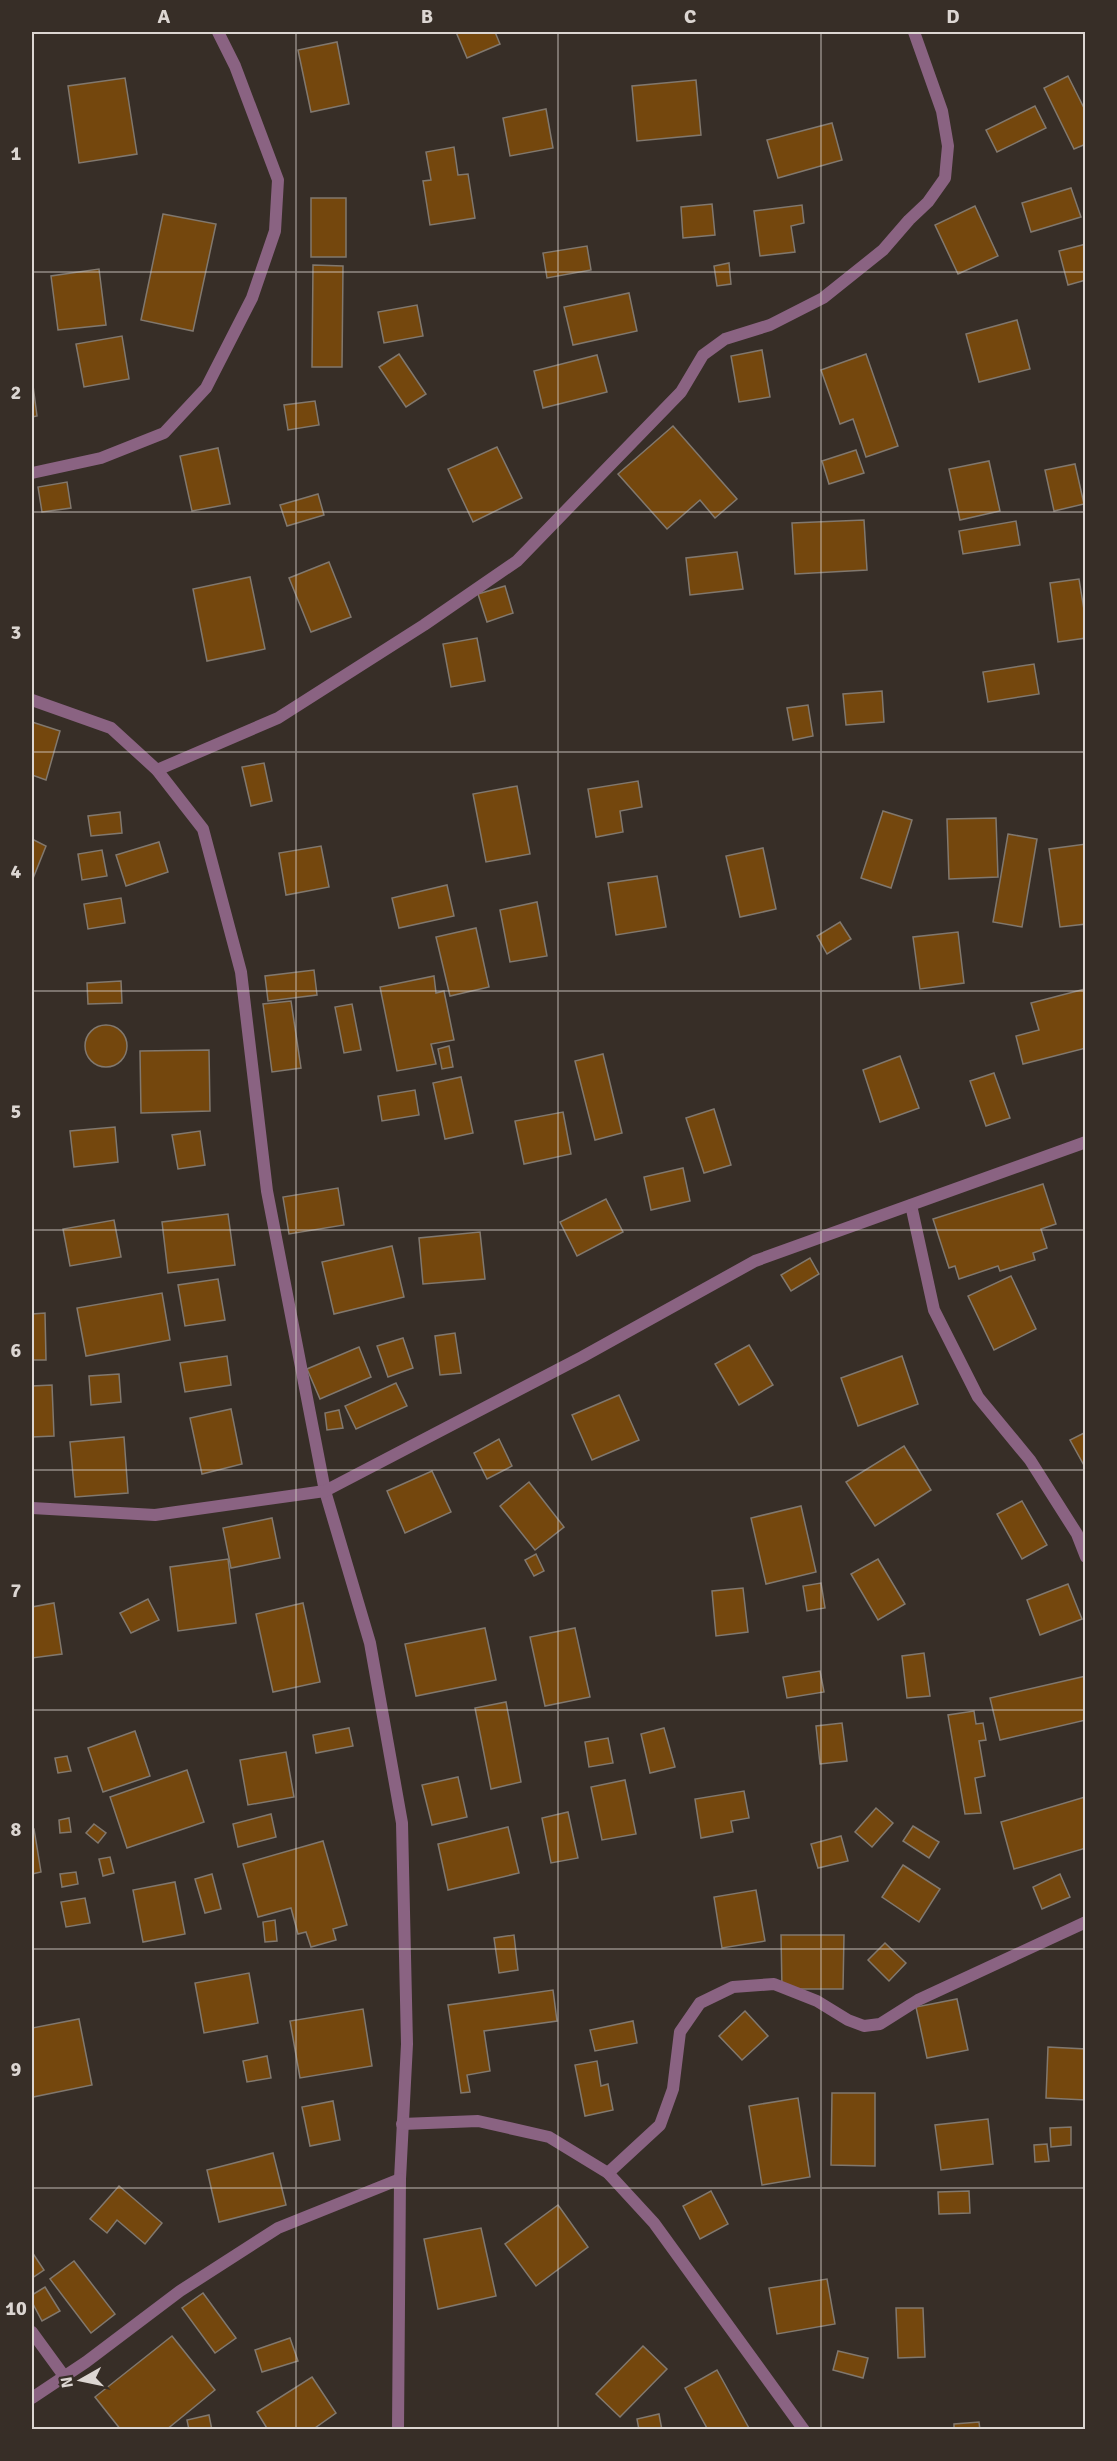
<svg xmlns="http://www.w3.org/2000/svg" width="1117" height="2461" font-family="Signika,sans-serif">
  <style>
    .building { fill: #74470d; stroke: #81786e; stroke-width: 1.5 }
    .lines { fill: none; stroke-linecap: round; stroke-linejoin: round }
    .minor { stroke: #8a6382; stroke-width: 12 }
    .grid { fill: none; stroke: #dcd6d2; stroke-width: 1.5; stroke-opacity: 0.55 }
    .neatline { fill: none; stroke: #dcd6d2; stroke-width: 2 }
    .grid-label { font-size: 20px; text-anchor: middle; font-weight: bold; fill: #dcd6d2 }
  </style>
  <rect width="100%" height="100%" fill="#372e27"/>
  <!-- building -->
  <g class="building">
    <polygon points="456,32 495,32 500,44 467,58"/>
    <polygon points="337,42 349,104 311,112 298,50"/>
    <polygon points="1068,76 1086,112 1086,144 1074,149 1044,88"/>
    <polygon points="125,78 137,154 79,163 68,86"/>
    <polygon points="696,80 701,135 637,141 632,86"/>
    <polygon points="1035,106 1046,128 997,152 986,130"/>
    <polygon points="546,109 553,148 510,156 503,118"/>
    <polygon points="832,123 842,160 778,178 767,140"/>
    <polygon points="454,147 458,175 468,174 475,218 430,225 423,181 431,180 426,152"/>
    <polygon points="1071,188 1081,217 1031,232 1022,203"/>
    <rect x="311" y="198" width="35" height="59"/>
    <polygon points="712,204 715,235 683,238 681,207"/>
    <polygon points="802,205 804,223 791,226 795,252 760,256 754,211"/>
    <polygon points="975,206 998,256 958,274 935,225"/>
    <polygon points="163,214 216,224 193,331 141,320"/>
    <polygon points="1086,244 1086,280 1068,285 1059,251"/>
    <polygon points="587,246 591,270 547,278 543,253"/>
    <polygon points="729,263 731,284 717,286 714,266"/>
    <polygon points="313,265 343,266 342,367 312,367"/>
    <polygon points="99,269 106,325 58,330 51,276"/>
    <polygon points="629,293 637,331 573,345 564,307"/>
    <polygon points="417,305 423,336 384,343 378,312"/>
    <polygon points="1017,320 1030,369 979,382 966,334"/>
    <polygon points="122,336 129,379 84,387 76,344"/>
    <polygon points="762,350 770,397 739,402 731,356"/>
    <polygon points="399,354 426,394 406,407 379,367"/>
    <polygon points="866,354 898,446 866,457 853,419 840,424 821,370"/>
    <polygon points="597,355 607,392 543,408 534,371"/>
    <polygon points="32,378 37,416 32,417"/>
    <polygon points="315,401 319,425 288,430 284,405"/>
    <polygon points="673,426 737,499 715,518 700,500 667,529 618,474"/>
    <polygon points="497,447 522,498 473,522 448,469"/>
    <polygon points="218,448 230,504 192,511 180,456"/>
    <polygon points="856,450 864,473 829,484 822,461"/>
    <polygon points="989,461 1000,511 960,520 949,469"/>
    <polygon points="1075,464 1084,504 1054,511 1045,470"/>
    <polygon points="67,482 71,508 42,512 38,487"/>
    <polygon points="318,494 324,515 287,526 280,505"/>
    <polygon points="864,520 867,570 795,574 792,523"/>
    <polygon points="1016,521 1020,545 963,554 959,531"/>
    <polygon points="737,552 743,589 690,595 686,558"/>
    <polygon points="329,562 351,617 311,632 289,578"/>
    <polygon points="250,577 265,649 207,661 193,589"/>
    <polygon points="1079,579 1086,622 1086,638 1058,642 1050,583"/>
    <polygon points="505,586 513,613 487,622 478,594"/>
    <polygon points="477,638 485,681 451,687 443,644"/>
    <polygon points="1034,664 1039,694 988,702 983,672"/>
    <polygon points="882,691 884,722 846,725 843,694"/>
    <polygon points="808,705 813,736 793,740 787,708"/>
    <polygon points="32,722 60,731 46,780 32,775"/>
    <polygon points="264,763 272,801 251,806 242,767"/>
    <polygon points="638,781 642,807 620,811 623,832 596,837 588,789"/>
    <polygon points="517,786 530,854 486,862 473,794"/>
    <polygon points="883,811 912,820 891,888 861,878"/>
    <polygon points="120,812 122,833 91,836 88,816"/>
    <polygon points="996,818 998,877 949,879 947,819"/>
    <polygon points="1008,834 1037,839 1022,927 993,922"/>
    <polygon points="32,839 46,846 32,881"/>
    <polygon points="159,842 168,872 126,886 116,855"/>
    <polygon points="1086,844 1086,924 1060,927 1049,849"/>
    <polygon points="321,846 329,887 286,895 279,853"/>
    <polygon points="763,848 776,909 740,917 726,856"/>
    <polygon points="102,850 107,876 82,880 78,854"/>
    <polygon points="657,876 666,927 616,935 608,883"/>
    <polygon points="447,885 454,916 399,928 392,898"/>
    <polygon points="121,898 125,923 88,929 84,904"/>
    <polygon points="537,902 547,956 510,962 500,910"/>
    <polygon points="840,922 851,939 827,954 817,936"/>
    <polygon points="476,928 489,987 450,996 436,937"/>
    <polygon points="958,932 964,983 920,989 913,937"/>
    <polygon points="314,970 317,995 268,1001 265,976"/>
    <polygon points="434,976 436,993 444,991 454,1040 431,1044 436,1064 397,1071 380,987"/>
    <polygon points="121,981 122,1003 88,1004 87,983"/>
    <polygon points="1085,989 1086,1048 1023,1064 1016,1036 1039,1030 1031,1003"/>
    <polygon points="291,1001 301,1068 272,1072 263,1004"/>
    <polygon points="352,1004 361,1050 344,1053 335,1007"/>
    <circle cx="106" cy="1046" r="21"/>
    <polygon points="449,1046 453,1067 442,1069 438,1049"/>
    <polygon points="209,1050 210,1111 141,1113 140,1051"/>
    <polygon points="603,1054 622,1133 595,1140 575,1061"/>
    <polygon points="900,1056 919,1108 880,1122 863,1070"/>
    <polygon points="994,1073 1010,1118 986,1126 970,1081"/>
    <polygon points="461,1077 473,1133 445,1139 433,1083"/>
    <polygon points="415,1090 419,1115 382,1121 378,1096"/>
    <polygon points="714,1109 731,1165 704,1173 686,1118"/>
    <polygon points="563,1112 571,1154 524,1164 515,1121"/>
    <polygon points="115,1127 118,1162 74,1167 70,1131"/>
    <polygon points="200,1131 205,1165 178,1169 172,1135"/>
    <polygon points="683,1168 690,1201 651,1210 644,1177"/>
    <polygon points="1043,1184 1056,1224 1041,1229 1047,1248 1033,1253 1035,1260 1000,1271 998,1266 959,1279 955,1266 949,1268 933,1219"/>
    <polygon points="338,1188 344,1225 289,1234 283,1197"/>
    <polygon points="606,1199 623,1232 577,1256 560,1222"/>
    <polygon points="228,1214 235,1265 168,1273 162,1222"/>
    <polygon points="114,1220 121,1257 70,1266 63,1229"/>
    <polygon points="480,1232 485,1279 423,1284 419,1238"/>
    <polygon points="392,1246 404,1297 334,1314 322,1262"/>
    <polygon points="810,1258 819,1274 791,1291 781,1275"/>
    <polygon points="1011,1276 1036,1329 994,1350 968,1296"/>
    <polygon points="218,1279 225,1320 185,1326 178,1285"/>
    <polygon points="162,1293 170,1340 86,1356 77,1308"/>
    <polygon points="45,1313 46,1360 32,1360 32,1314"/>
    <polygon points="455,1333 461,1373 440,1375 435,1336"/>
    <polygon points="403,1338 413,1368 388,1377 377,1346"/>
    <polygon points="749,1345 773,1385 739,1405 715,1364"/>
    <polygon points="359,1347 371,1377 320,1399 307,1369"/>
    <polygon points="227,1356 231,1385 185,1392 180,1363"/>
    <polygon points="902,1356 918,1404 858,1426 841,1378"/>
    <polygon points="119,1374 121,1402 91,1405 89,1376"/>
    <polygon points="396,1383 407,1406 356,1429 345,1406"/>
    <polygon points="52,1385 54,1436 32,1437 32,1386"/>
    <polygon points="619,1395 639,1440 592,1460 572,1415"/>
    <polygon points="231,1409 242,1464 202,1474 190,1418"/>
    <polygon points="339,1410 343,1428 327,1430 325,1413"/>
    <polygon points="1086,1432 1086,1469 1070,1440"/>
    <polygon points="124,1437 128,1493 75,1497 70,1442"/>
    <polygon points="499,1439 512,1466 487,1479 474,1453"/>
    <polygon points="904,1446 931,1490 875,1526 846,1482"/>
    <polygon points="432,1471 451,1512 405,1533 387,1491"/>
    <polygon points="529,1482 564,1527 535,1550 500,1506"/>
    <polygon points="1022,1501 1047,1545 1022,1559 997,1514"/>
    <polygon points="801,1506 816,1572 766,1584 751,1518"/>
    <polygon points="272,1518 280,1558 231,1568 223,1528"/>
    <polygon points="536,1554 544,1571 534,1576 525,1560"/>
    <polygon points="228,1559 236,1623 178,1631 170,1567"/>
    <polygon points="878,1559 905,1604 878,1620 851,1574"/>
    <polygon points="821,1583 825,1608 807,1611 803,1586"/>
    <polygon points="1068,1584 1082,1619 1040,1635 1027,1600"/>
    <polygon points="743,1588 748,1632 716,1636 712,1591"/>
    <polygon points="148,1599 159,1620 131,1633 120,1613"/>
    <polygon points="54,1603 62,1654 32,1658 32,1607"/>
    <polygon points="303,1603 320,1682 273,1692 256,1614"/>
    <polygon points="485,1628 496,1680 416,1696 405,1644"/>
    <polygon points="575,1628 590,1697 545,1706 530,1637"/>
    <polygon points="924,1653 930,1696 907,1698 902,1656"/>
    <polygon points="820,1671 824,1692 787,1698 783,1677"/>
    <polygon points="1086,1676 1086,1720 1000,1740 990,1698"/>
    <polygon points="506,1702 521,1782 491,1789 475,1708"/>
    <polygon points="974,1711 976,1724 983,1723 986,1740 979,1741 985,1776 975,1778 981,1813 965,1814 948,1715"/>
    <polygon points="842,1723 847,1761 820,1764 816,1726"/>
    <polygon points="349,1728 353,1746 316,1753 313,1735"/>
    <polygon points="664,1728 675,1767 650,1773 641,1734"/>
    <polygon points="135,1731 150,1776 103,1792 88,1748"/>
    <polygon points="608,1738 613,1763 589,1767 585,1742"/>
    <polygon points="286,1752 294,1797 248,1805 240,1760"/>
    <polygon points="67,1756 71,1771 58,1773 55,1758"/>
    <polygon points="187,1770 204,1822 127,1848 110,1797"/>
    <polygon points="458,1777 467,1817 432,1825 422,1785"/>
    <polygon points="625,1780 636,1834 602,1840 591,1787"/>
    <polygon points="744,1791 749,1818 731,1821 733,1832 701,1838 695,1799"/>
    <polygon points="1085,1797 1086,1848 1014,1869 1001,1822"/>
    <polygon points="876,1808 893,1823 872,1847 855,1832"/>
    <polygon points="568,1812 578,1858 551,1863 542,1818"/>
    <polygon points="271,1814 276,1837 238,1847 233,1824"/>
    <polygon points="69,1818 71,1832 60,1833 59,1820"/>
    <polygon points="94,1824 106,1833 98,1843 86,1833"/>
    <polygon points="913,1826 939,1842 929,1858 903,1841"/>
    <polygon points="508,1827 519,1873 448,1890 438,1844"/>
    <polygon points="32,1829 34,1829 41,1872 32,1874"/>
    <polygon points="841,1836 848,1861 818,1868 811,1844"/>
    <polygon points="323,1841 347,1925 333,1929 336,1940 311,1947 306,1932 298,1934 291,1908 258,1917 243,1864"/>
    <polygon points="110,1857 114,1873 103,1876 99,1859"/>
    <polygon points="903,1865 940,1889 919,1922 882,1897"/>
    <polygon points="76,1872 78,1884 62,1887 60,1874"/>
    <polygon points="212,1874 221,1909 205,1913 195,1879"/>
    <polygon points="1060,1874 1070,1897 1042,1909 1033,1887"/>
    <polygon points="175,1882 185,1934 143,1942 133,1890"/>
    <polygon points="756,1890 765,1941 722,1948 714,1897"/>
    <polygon points="85,1898 90,1923 66,1927 61,1902"/>
    <polygon points="275,1920 277,1941 265,1942 263,1922"/>
    <polygon points="514,1935 518,1970 499,1973 494,1938"/>
    <polygon points="781,1935 844,1935 843,1989 782,1989"/>
    <polygon points="885,1943 906,1963 889,1981 868,1960"/>
    <polygon points="249,1973 258,2023 204,2033 195,1983"/>
    <polygon points="553,1990 557,2021 484,2031 490,2071 467,2075 470,2092 461,2093 448,2005"/>
    <polygon points="957,1999 968,2050 927,2058 916,2007"/>
    <polygon points="363,2009 372,2066 300,2078 290,2021"/>
    <polygon points="745,2011 768,2036 742,2060 719,2036"/>
    <polygon points="79,2019 92,2085 33,2097 32,2028"/>
    <polygon points="633,2021 637,2043 595,2051 590,2030"/>
    <polygon points="1048,2047 1086,2049 1086,2100 1046,2098"/>
    <polygon points="267,2056 271,2078 247,2082 243,2061"/>
    <polygon points="597,2061 601,2086 608,2084 613,2110 585,2116 575,2065"/>
    <polygon points="832,2093 875,2093 875,2166 831,2165"/>
    <polygon points="798,2098 810,2177 762,2185 749,2106"/>
    <polygon points="333,2101 340,2140 310,2146 302,2107"/>
    <polygon points="988,2119 993,2164 941,2170 935,2125"/>
    <polygon points="1071,2127 1071,2145 1051,2147 1050,2128"/>
    <polygon points="1047,2144 1049,2161 1035,2162 1034,2145"/>
    <polygon points="273,2153 286,2205 219,2222 207,2170"/>
    <polygon points="119,2186 162,2223 145,2244 117,2220 107,2233 90,2219"/>
    <polygon points="711,2191 728,2224 700,2239 683,2206"/>
    <polygon points="969,2191 970,2213 939,2214 938,2192"/>
    <polygon points="558,2205 588,2247 536,2286 505,2244"/>
    <polygon points="481,2228 496,2296 438,2309 424,2239"/>
    <polygon points="32,2252 44,2270 32,2278"/>
    <polygon points="74,2261 115,2314 91,2333 50,2279"/>
    <polygon points="827,2279 835,2324 777,2334 769,2288"/>
    <polygon points="45,2287 60,2311 42,2321 32,2302 32,2295"/>
    <polygon points="203,2293 236,2338 215,2353 182,2308"/>
    <polygon points="896,2308 923,2308 925,2357 898,2358"/>
    <polygon points="172,2336 215,2390 166,2430 121,2430 95,2397"/>
    <polygon points="290,2338 298,2361 262,2372 255,2350"/>
    <polygon points="643,2346 667,2369 620,2417 596,2394"/>
    <polygon points="838,2351 868,2358 863,2378 833,2370"/>
    <polygon points="717,2370 750,2430 708,2430 685,2388"/>
    <polygon points="312,2377 336,2413 312,2430 268,2430 257,2412"/>
    <polygon points="659,2414 662,2430 639,2430 637,2419"/>
    <polygon points="209,2415 212,2430 189,2430 187,2420"/>
    <polygon points="979,2422 980,2430 954,2430 954,2424"/>
  </g>
  <g class="lines">
    <!-- minor -->
    <g class="minor">
      <polyline points="32,473 101,458 164,433 206,388 252,298 275,231 278,180 235,66 218,32"/>
      <polyline points="32,700 111,728 157,770 203,829 241,972 267,1191 325,1491 370,1643 402,1823 407,2044 400,2179 398,2430"/>
      <polyline points="157,770 278,718 424,625 517,561 681,392 703,355 725,339 770,325 823,298 883,250 909,220 928,202 945,178 948,146 942,111 914,32"/>
      <polyline points="911,1205 934,1310 978,1397 1030,1460 1077,1534 1086,1557"/>
      <polyline points="32,1508 155,1515 325,1491 582,1357 755,1261 1086,1142"/>
      <polyline points="402,2124 478,2121 549,2137 608,2173 654,2223 804,2430"/>
      <polyline points="608,2173 660,2125 673,2089 680,2032 700,2003 733,1987 774,1984 817,2001 848,2020 864,2026 880,2024 918,2000 1086,1922"/>
      <polyline points="32,2332 64,2376"/>
      <polyline points="32,2398 86,2362 180,2291 278,2228 400,2179"/>
    </g>
  </g>
  <!-- grid -->
  <path class="grid" d="M 296,32 L 296,2430M 558,32 L 558,2430M 821,32 L 821,2430M 32,272 L 1086,272M 32,512 L 1086,512M 32,752 L 1086,752M 32,991 L 1086,991M 32,1230 L 1086,1230M 32,1470 L 1086,1470M 32,1710 L 1086,1710M 32,1949 L 1086,1949M 32,2188 L 1086,2188"/>
  <!-- border -->
  <rect width="1117" height="2461" fill="none" stroke="#372e27" stroke-width="66"/>
  <!-- north arrow -->
  <g transform="translate(81 2380) rotate(261)" stroke="#372e27" stroke-width="4.5" paint-order="stroke">
  <path d="M0-4.5L10 22L0 15L-10 22Z" fill="#dcd6d2"/>
  <text y="-9" font-size="16" font-weight="bold" text-anchor="middle" fill="#dcd6d2">N</text>
  </g>
  <rect x="33" y="33" width="1051" height="2395" class="neatline"/>
  <g class="grid-label">
    <text x="164" y="23">A</text>
    <text x="427" y="23">B</text>
    <text x="690" y="23">C</text>
    <text x="953" y="23">D</text>
    <text x="16" y="160">1</text>
    <text x="16" y="399">2</text>
    <text x="16" y="639">3</text>
    <text x="16" y="878">4</text>
    <text x="16" y="1118">5</text>
    <text x="16" y="1357">6</text>
    <text x="16" y="1597">7</text>
    <text x="16" y="1836">8</text>
    <text x="16" y="2076">9</text>
    <text x="16" y="2315">10</text>
  </g>
</svg>
